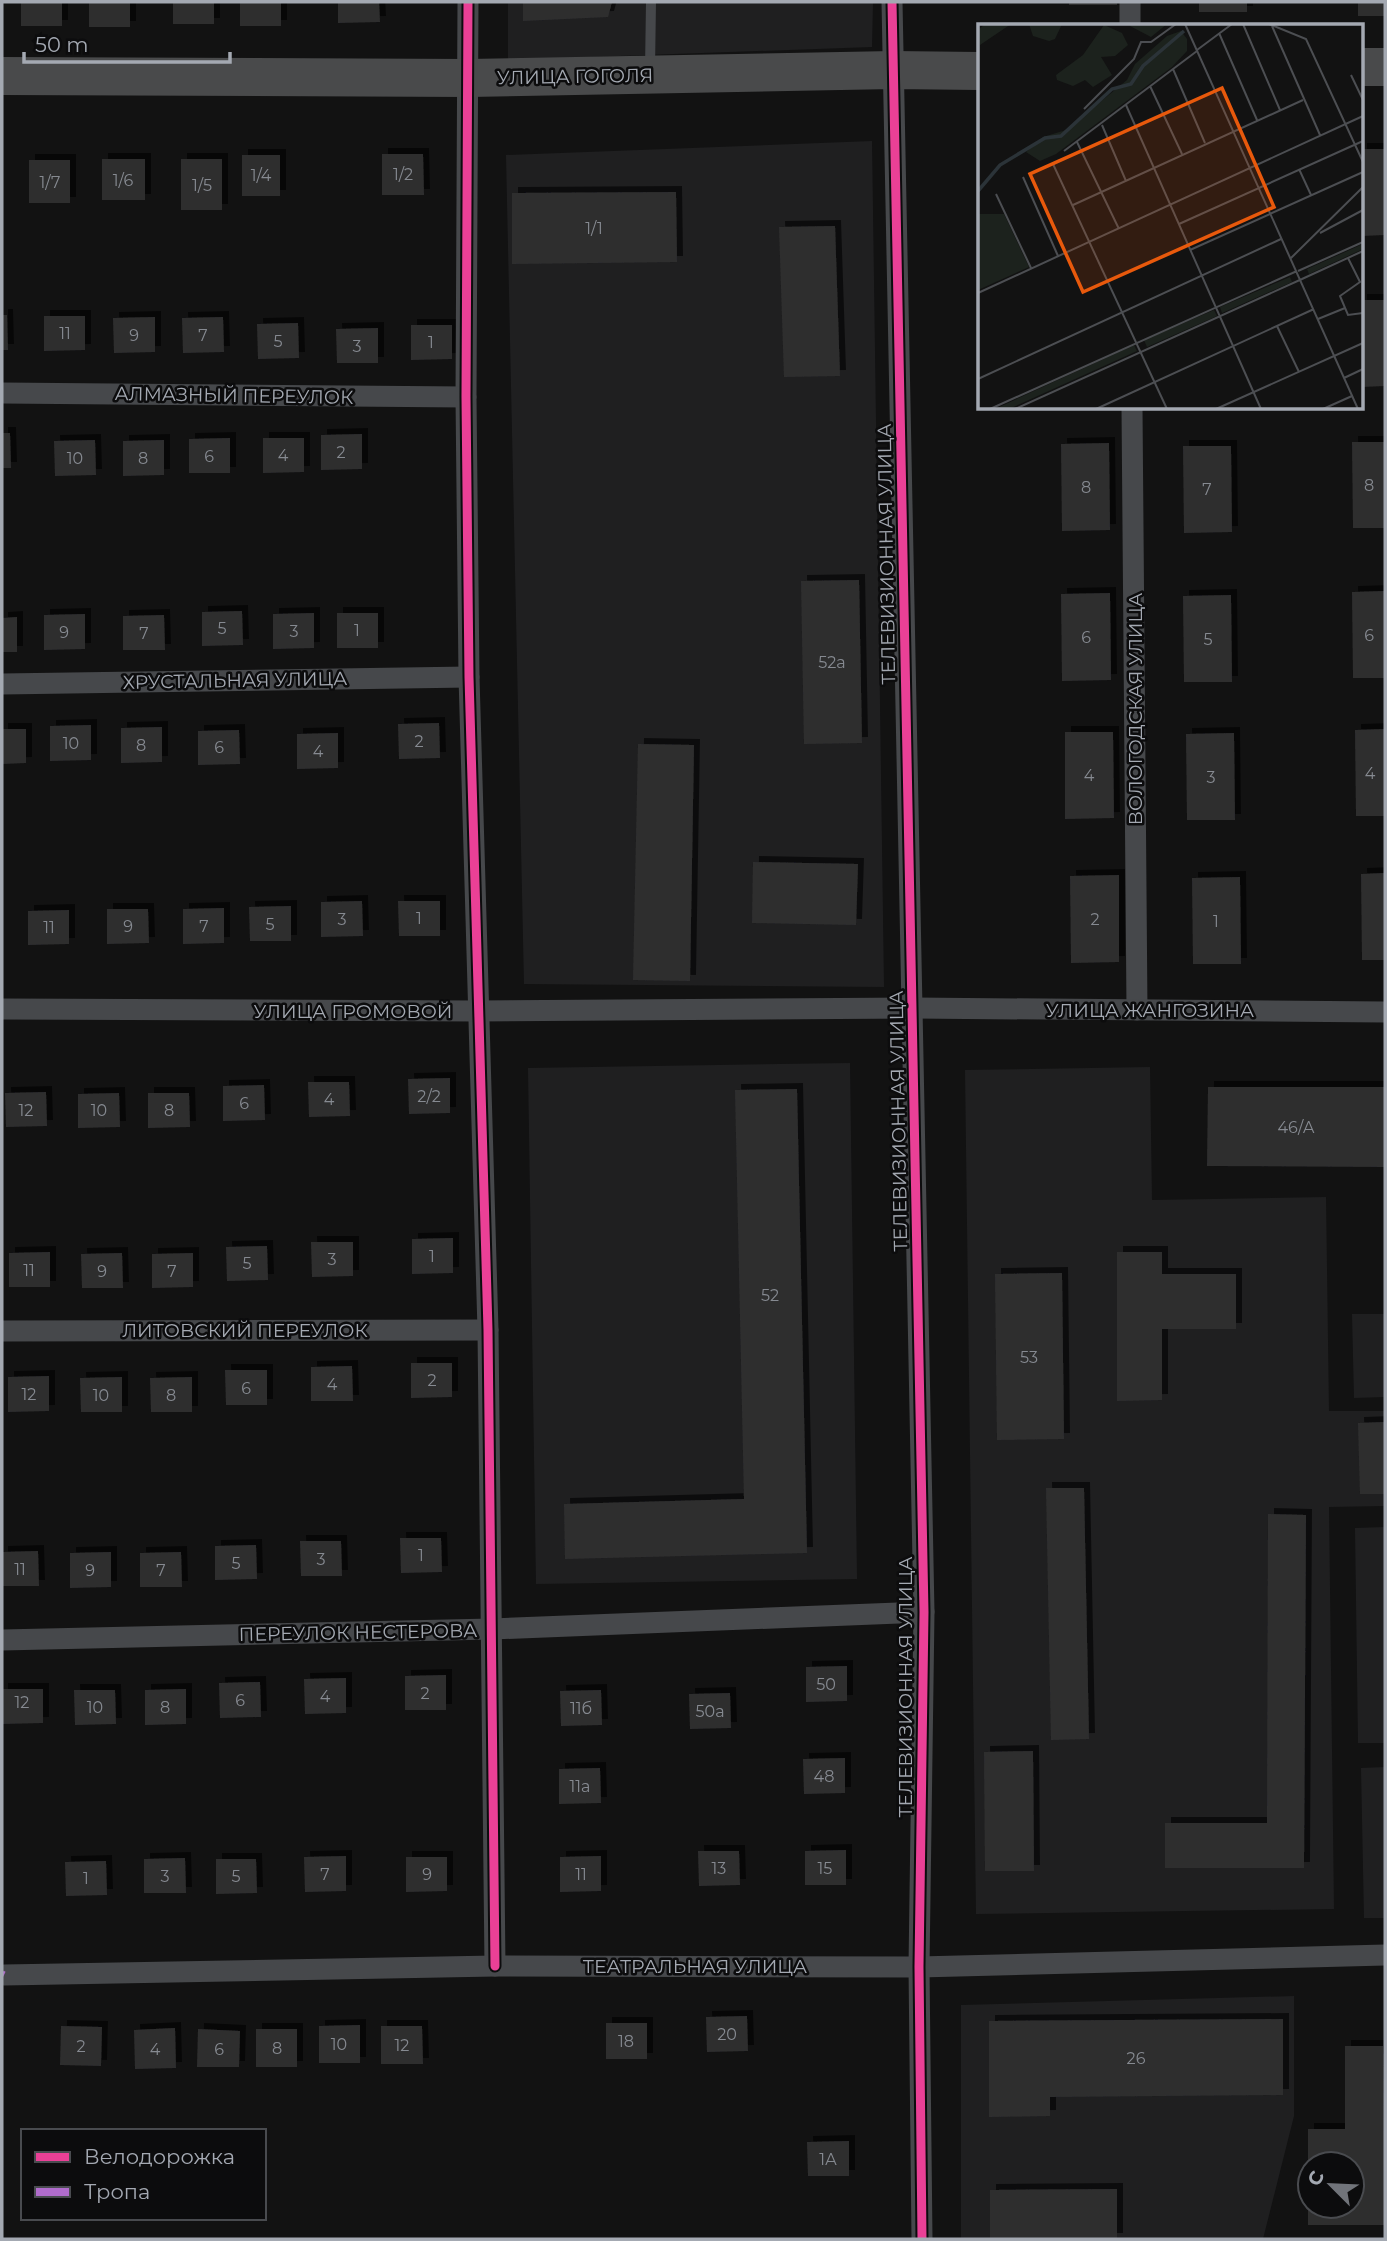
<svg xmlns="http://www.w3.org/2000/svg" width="1387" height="2241" font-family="Montserrat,sans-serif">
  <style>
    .built { fill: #1f1f20 }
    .building { fill: #2e2e2f; filter: url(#shadow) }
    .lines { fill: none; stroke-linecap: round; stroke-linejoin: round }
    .lane { stroke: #46484b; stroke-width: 10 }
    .street { stroke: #46484b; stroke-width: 21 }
    .highway { stroke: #494a4b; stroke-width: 38 }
    .quiet { stroke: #b06ccc; stroke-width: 7; stroke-dasharray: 14 7; stroke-linecap: butt }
    .cycleway-casing { stroke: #0c0c0d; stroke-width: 13 }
    .cycleway { stroke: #ea4096; stroke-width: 9 }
    .labels { text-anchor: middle; stroke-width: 5; stroke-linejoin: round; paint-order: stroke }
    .number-label { font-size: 16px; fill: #868a91 }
    .street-label { font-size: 19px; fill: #a4a9b2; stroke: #0c0c0d }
    .inset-river { fill: none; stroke: #2b3338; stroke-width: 3.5 }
    .inset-road { fill: none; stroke: #4c4e52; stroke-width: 2 }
    .view { fill: #e8590c; fill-opacity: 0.15; stroke: #e8590c; stroke-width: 3.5 }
    .inset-edge { fill: none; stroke: #a4a9b2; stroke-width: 3.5 }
  </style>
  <defs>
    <filter id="shadow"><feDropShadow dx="6" dy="-6" stdDeviation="0" flood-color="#0009"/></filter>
  </defs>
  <rect width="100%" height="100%" fill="#121212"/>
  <!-- built -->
  <g class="built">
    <polygon points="508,2 873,2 872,47 508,60"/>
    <polygon points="872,141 884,987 524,984 506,155"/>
    <polygon points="850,1063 857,1579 536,1584 528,1068"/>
    <polygon points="1150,1067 1152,1200 1326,1197 1329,1411 1385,1411 1385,1506 1329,1507 1334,1909 976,1914 965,1070"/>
    <polygon points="1352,1314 1385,1314 1385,1397 1354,1398"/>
    <polygon points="1385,1527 1385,1743 1358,1743 1355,1528"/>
    <polygon points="1385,1767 1385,1918 1364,1918 1361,1768"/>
    <polygon points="1294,1996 1294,2116 1263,2239 961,2239 961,2005"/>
  </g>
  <!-- building -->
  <g class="building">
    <rect x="21" y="2" width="41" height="24"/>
    <rect x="89" y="2" width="41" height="25"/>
    <rect x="173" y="2" width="41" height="22"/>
    <rect x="240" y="2" width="41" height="24"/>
    <polygon points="338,2 379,2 380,22 338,23"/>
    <polygon points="523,2 612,2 608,17 523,21"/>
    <rect x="1069" y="2" width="48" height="3"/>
    <rect x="1199" y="2" width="48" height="10"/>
    <rect x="1358" y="2" width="27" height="14"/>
    <polygon points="1361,149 1385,149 1385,235 1361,236"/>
    <polygon points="382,154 423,154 424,195 382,195"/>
    <rect x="242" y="155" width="38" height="41"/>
    <rect x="102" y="159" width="43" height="41"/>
    <rect x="181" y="159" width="41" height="51"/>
    <rect x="29" y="160" width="41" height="43"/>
    <polygon points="676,192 677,262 512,264 512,193"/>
    <polygon points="835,226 840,376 784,377 779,227"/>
    <polygon points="1361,300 1385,300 1385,386 1361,387"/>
    <polygon points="2,315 7,315 8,350 2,350"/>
    <polygon points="44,316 85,316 85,350 44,351"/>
    <polygon points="155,317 155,352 114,353 113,318"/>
    <polygon points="223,317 224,352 183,353 182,318"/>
    <polygon points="298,323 299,358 258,359 257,324"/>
    <polygon points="411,325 452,325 452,359 411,360"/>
    <polygon points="378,328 378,363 337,363 336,329"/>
    <polygon points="2,433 10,433 11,468 2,468"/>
    <polygon points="362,434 362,469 321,470 321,435"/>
    <polygon points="230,438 230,473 189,473 189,439"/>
    <polygon points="263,438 304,438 304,472 263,473"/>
    <polygon points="95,440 96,475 55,476 54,441"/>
    <polygon points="164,440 164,475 123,476 123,441"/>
    <polygon points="1352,442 1385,442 1385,528 1353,528"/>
    <polygon points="1109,443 1110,530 1062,531 1061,444"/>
    <polygon points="1183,446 1231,446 1232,532 1184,533"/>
    <polygon points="859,580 862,743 804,744 801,581"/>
    <polygon points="1385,591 1385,678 1353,678 1352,592"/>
    <polygon points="1110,593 1111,680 1062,681 1061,594"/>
    <polygon points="1231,595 1232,682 1184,682 1183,596"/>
    <polygon points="242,611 243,645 202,646 202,612"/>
    <polygon points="314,613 314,648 273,649 273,614"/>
    <rect x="337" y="613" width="41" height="35"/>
    <polygon points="85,614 85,649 44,650 44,615"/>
    <polygon points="164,615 165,650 123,650 123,616"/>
    <polygon points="17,617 17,652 2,652 2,618"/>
    <polygon points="439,723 440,758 399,759 398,724"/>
    <polygon points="91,725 91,760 50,761 50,726"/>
    <polygon points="162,727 162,762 121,763 121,728"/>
    <polygon points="2,729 26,729 26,763 2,764"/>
    <polygon points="1385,729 1385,816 1356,816 1355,730"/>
    <polygon points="239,730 240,764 198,765 198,731"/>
    <polygon points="1065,732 1113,732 1114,818 1065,819"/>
    <polygon points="338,733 338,768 297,769 297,734"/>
    <polygon points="1234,733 1235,820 1187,820 1186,734"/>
    <polygon points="638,744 694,745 690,981 633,980"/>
    <polygon points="753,862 858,864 856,925 752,923"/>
    <polygon points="1385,873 1385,960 1362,960 1361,874"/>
    <polygon points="1119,875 1119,962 1071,963 1070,876"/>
    <polygon points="1240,877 1241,964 1193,964 1192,878"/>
    <polygon points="362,901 363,936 321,937 321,902"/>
    <polygon points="398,901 440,901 440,936 399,936"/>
    <polygon points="291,906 291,941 250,941 249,907"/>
    <polygon points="224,908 224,943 183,944 183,909"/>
    <polygon points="107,909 148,909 149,943 107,944"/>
    <polygon points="69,910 69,944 28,945 28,911"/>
    <polygon points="450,1078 450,1113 409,1114 408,1079"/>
    <polygon points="308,1082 349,1082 350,1116 309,1117"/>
    <polygon points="264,1085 265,1120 223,1121 223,1086"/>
    <polygon points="1208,1087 1385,1087 1385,1167 1207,1166"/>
    <polygon points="797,1089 807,1553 565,1559 564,1504 744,1499 735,1090"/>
    <polygon points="46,1092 47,1126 6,1127 5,1093"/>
    <polygon points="119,1093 120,1127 78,1128 78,1094"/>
    <polygon points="148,1093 189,1093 190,1127 148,1128"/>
    <polygon points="453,1238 453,1273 412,1274 412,1239"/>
    <polygon points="311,1242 353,1242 353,1276 312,1277"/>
    <polygon points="267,1246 268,1280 227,1281 226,1247"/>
    <polygon points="50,1252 50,1287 9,1287 9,1253"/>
    <polygon points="1117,1252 1162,1252 1162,1274 1236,1274 1236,1329 1162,1329 1162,1400 1117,1401"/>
    <polygon points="122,1253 123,1288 82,1288 81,1254"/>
    <polygon points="193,1253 193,1287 152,1288 152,1254"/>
    <polygon points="1062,1273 1064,1439 997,1440 995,1274"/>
    <polygon points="411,1363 452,1363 452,1397 411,1398"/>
    <polygon points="352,1366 353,1401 311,1401 311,1367"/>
    <polygon points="225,1370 267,1370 267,1405 226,1405"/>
    <polygon points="49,1376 49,1411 8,1412 8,1377"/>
    <polygon points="122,1377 122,1412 81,1412 80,1378"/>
    <polygon points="192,1377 192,1412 151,1412 150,1378"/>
    <polygon points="1385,1422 1385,1494 1360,1494 1358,1423"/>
    <polygon points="1046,1488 1084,1488 1089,1739 1051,1740"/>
    <polygon points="1268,1514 1306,1515 1304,1868 1165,1868 1165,1823 1267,1823"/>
    <polygon points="400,1538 441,1538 442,1572 401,1573"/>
    <polygon points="300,1541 341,1541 342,1576 301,1576"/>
    <polygon points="256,1545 257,1579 215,1580 215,1546"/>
    <polygon points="38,1551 39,1586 2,1586 2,1552"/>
    <polygon points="111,1552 111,1587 70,1588 70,1553"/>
    <polygon points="181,1552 182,1587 140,1587 140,1553"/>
    <polygon points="847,1666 847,1701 806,1702 806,1667"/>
    <polygon points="446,1675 446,1710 405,1710 405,1676"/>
    <polygon points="346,1678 346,1713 305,1714 304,1679"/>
    <polygon points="260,1682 261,1717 220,1718 219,1683"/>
    <polygon points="2,1689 43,1689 43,1723 2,1724"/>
    <polygon points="186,1689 186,1724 145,1725 145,1690"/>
    <polygon points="74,1690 115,1690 116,1724 75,1725"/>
    <polygon points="601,1690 602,1725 561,1726 560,1691"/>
    <polygon points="730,1693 731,1728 690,1729 689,1694"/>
    <polygon points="1033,1751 1034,1871 985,1871 984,1752"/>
    <polygon points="845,1758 845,1793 804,1794 803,1759"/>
    <polygon points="600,1768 601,1803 559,1804 559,1769"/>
    <polygon points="846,1850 846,1885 805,1885 805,1851"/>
    <polygon points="698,1851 739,1851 740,1885 699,1886"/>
    <polygon points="346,1856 346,1891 305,1892 304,1857"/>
    <polygon points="601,1856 601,1891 560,1892 560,1857"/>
    <polygon points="406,1857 447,1857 447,1891 406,1892"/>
    <polygon points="185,1858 186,1893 144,1893 144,1859"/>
    <polygon points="216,1859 256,1859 257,1893 216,1894"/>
    <polygon points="106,1861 107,1895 66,1896 65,1862"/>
    <polygon points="747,2016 748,2051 707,2052 706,2017"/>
    <polygon points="1283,2019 1283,2095 1050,2097 1050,2116 989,2117 989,2021"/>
    <rect x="606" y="2023" width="41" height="36"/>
    <polygon points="360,2025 360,2063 319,2063 319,2026"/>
    <polygon points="61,2026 102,2027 101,2066 60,2065"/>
    <polygon points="381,2026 422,2026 423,2064 381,2064"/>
    <polygon points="175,2028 176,2068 135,2069 134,2030"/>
    <polygon points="198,2029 240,2031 239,2067 197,2067"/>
    <rect x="256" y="2029" width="41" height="38"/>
    <polygon points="1345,2046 1383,2046 1385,2225 1308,2225 1308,2206 1352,2206 1352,2164 1308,2164 1308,2129 1345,2129"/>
    <polygon points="849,2141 849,2176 808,2176 807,2142"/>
    <polygon points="1117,2189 1117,2239 990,2239 990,2190"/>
  </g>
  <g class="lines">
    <!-- lane -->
    <polyline class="lane" points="650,69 651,2"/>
    <!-- street -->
    <g class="street">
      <polyline points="468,2 466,397 469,677 488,1330 495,1966"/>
      <polyline points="892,2 924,1612 919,1967 922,2239"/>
      <polyline points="1130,2 1130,26"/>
      <polyline points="2,393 466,397"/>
      <polyline points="1132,408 1137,1010"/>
      <polyline points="2,684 469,677"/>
      <polyline points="2,1009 477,1011 914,1008 1385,1012"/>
      <polyline points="2,1331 488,1330"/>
      <polyline points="2,1640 492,1629 924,1612"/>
      <polyline points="4,1975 495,1966 919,1967 1385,1955"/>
    </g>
    <!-- highway -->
    <g class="highway">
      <polyline points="1361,67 1385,67"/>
      <polyline points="2,76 469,78 893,70 979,71"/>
    </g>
    <!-- quiet -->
    <polyline class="quiet" points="2,1974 4,1975"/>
    <!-- cycleway casing -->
    <g class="cycleway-casing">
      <g id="cycleway">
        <polyline points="468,2 466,397 469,677 488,1330 495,1966"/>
        <polyline points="892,2 924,1612 919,1967 922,2239"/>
      </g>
    </g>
    <!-- cycleway -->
    <use href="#cycleway" class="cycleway"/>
  </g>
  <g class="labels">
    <!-- number labels -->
    <g class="number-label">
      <text x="403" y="180">1/2</text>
      <text x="261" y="181">1/4</text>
      <text x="123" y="186">1/6</text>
      <text x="50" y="188">1/7</text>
      <text x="202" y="191">1/5</text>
      <text x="594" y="234">1/1</text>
      <text x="65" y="339">11</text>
      <text x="134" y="341">9</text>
      <text x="203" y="341">7</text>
      <text x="278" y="347">5</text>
      <text x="431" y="348">1</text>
      <text x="357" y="352">3</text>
      <text x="341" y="458">2</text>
      <text x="283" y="461">4</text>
      <text x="209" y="462">6</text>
      <text x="75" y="464">10</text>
      <text x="143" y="464">8</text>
      <text x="1369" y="491">8</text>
      <text x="1086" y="493">8</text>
      <text x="1207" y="495">7</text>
      <text x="222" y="634">5</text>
      <text x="357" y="636">1</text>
      <text x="294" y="637">3</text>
      <text x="64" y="638">9</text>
      <text x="144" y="639">7</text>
      <text x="1369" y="641">6</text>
      <text x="1086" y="643">6</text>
      <text x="1208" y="645">5</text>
      <text x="832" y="668">52а</text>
      <text x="419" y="747">2</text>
      <text x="71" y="749">10</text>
      <text x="141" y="751">8</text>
      <text x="219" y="753">6</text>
      <text x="318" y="757">4</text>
      <text x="1370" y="779">4</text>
      <text x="1089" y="781">4</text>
      <text x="1211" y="783">3</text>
      <text x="419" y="924">1</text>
      <text x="342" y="925">3</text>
      <text x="1095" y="925">2</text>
      <text x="1216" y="927">1</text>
      <text x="270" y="930">5</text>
      <text x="128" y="932">9</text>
      <text x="204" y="932">7</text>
      <text x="49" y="933">11</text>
      <text x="429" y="1102">2/2</text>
      <text x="329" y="1105">4</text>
      <text x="244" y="1109">6</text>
      <text x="26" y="1116">12</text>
      <text x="99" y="1116">10</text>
      <text x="169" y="1116">8</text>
      <text x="1296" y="1133">46/А</text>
      <text x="432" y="1262">1</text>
      <text x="332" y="1265">3</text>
      <text x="247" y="1269">5</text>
      <text x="29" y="1276">11</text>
      <text x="102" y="1277">9</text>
      <text x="172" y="1277">7</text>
      <text x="770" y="1301">52</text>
      <text x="1029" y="1363">53</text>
      <text x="432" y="1386">2</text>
      <text x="332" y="1390">4</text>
      <text x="246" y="1394">6</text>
      <text x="29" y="1400">12</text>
      <text x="101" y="1401">10</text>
      <text x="171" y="1401">8</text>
      <text x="421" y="1561">1</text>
      <text x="321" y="1565">3</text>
      <text x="236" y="1569">5</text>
      <text x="20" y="1575">11</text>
      <text x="90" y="1576">9</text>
      <text x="161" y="1576">7</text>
      <text x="826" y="1690">50</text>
      <text x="425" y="1699">2</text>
      <text x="325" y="1702">4</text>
      <text x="240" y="1706">6</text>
      <text x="22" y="1708">12</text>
      <text x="95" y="1713">10</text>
      <text x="165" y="1713">8</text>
      <text x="581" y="1714">11б</text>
      <text x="710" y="1717">50а</text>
      <text x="824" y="1782">48</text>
      <text x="580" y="1792">11а</text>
      <text x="719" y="1874">13</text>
      <text x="825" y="1874">15</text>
      <text x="325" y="1880">7</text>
      <text x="427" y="1880">9</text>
      <text x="581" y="1880">11</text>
      <text x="165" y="1882">3</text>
      <text x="236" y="1882">5</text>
      <text x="86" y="1884">1</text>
      <text x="727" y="2040">20</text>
      <text x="626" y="2047">18</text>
      <text x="339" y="2050">10</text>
      <text x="402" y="2051">12</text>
      <text x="81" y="2052">2</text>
      <text x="277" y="2054">8</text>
      <text x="155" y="2055">4</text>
      <text x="219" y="2055">6</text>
      <text x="1136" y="2064">26</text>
      <text x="828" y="2165">1А</text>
    </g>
    <!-- street labels -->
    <g class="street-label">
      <text transform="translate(575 76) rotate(-1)" y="7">УЛИЦА ГОГОЛЯ</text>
      <text transform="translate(234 395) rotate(1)" y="7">АЛМАЗНЫЙ ПЕРЕУЛОК</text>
      <text transform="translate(886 554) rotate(-91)" y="7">ТЕЛЕВИЗИОННАЯ УЛИЦА</text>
      <text transform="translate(235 680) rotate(-1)" y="7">ХРУСТАЛЬНАЯ УЛИЦА</text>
      <text transform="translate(1135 709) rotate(-90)" y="7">ВОЛОГОДСКАЯ УЛИЦА</text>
      <text x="1150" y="1017">УЛИЦА ЖАНГОЗИНА</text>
      <text x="353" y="1018">УЛИЦА ГРОМОВОЙ</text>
      <text transform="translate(898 1121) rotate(-91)" y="7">ТЕЛЕВИЗИОННАЯ УЛИЦА</text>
      <text x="245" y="1337">ЛИТОВСКИЙ ПЕРЕУЛОК</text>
      <text transform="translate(358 1632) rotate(-1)" y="7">ПЕРЕУЛОК НЕСТЕРОВА</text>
      <text transform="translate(905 1687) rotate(-90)" y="7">ТЕЛЕВИЗИОННАЯ УЛИЦА</text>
      <text x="695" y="1973">ТЕАТРАЛЬНАЯ УЛИЦА</text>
    </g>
  </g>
  <!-- overview -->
  <g transform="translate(978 24)">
    <rect width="385" height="385" fill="#121212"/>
    <path d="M 7,0 L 33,0 L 2,21 L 0,6 ZM 51,0 L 84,0 L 77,15 L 71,17 L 55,12 ZM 189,0 L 173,13 L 152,2 L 153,0 ZM 126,1 L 144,9 L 150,21 L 137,32 L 123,33 L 134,51 L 115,63 L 107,56 L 95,62 L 79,56 L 78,51 L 105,31 ZM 203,7 L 209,15 L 209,27 L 194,43 L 78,130 L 62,137 L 48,128 L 65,113 L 88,106 L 149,56 L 157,40 L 189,12 ZM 0,190 L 26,190 L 51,243 L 0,266 ZM 385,220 L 385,225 L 331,250 L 329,245 ZM 312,253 L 314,258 L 244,289 L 242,283 ZM 236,286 L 239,292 L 169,323 L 166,316 ZM 156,321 L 159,327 L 31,385 L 17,385 Z" fill="#1c221d"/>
    <path class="inset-river" d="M 0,167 L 22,141 L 67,114 L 83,112 L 134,65 L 153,60 L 165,42 L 206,7"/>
    <path class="inset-road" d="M 207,0 L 380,385M 265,0 L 302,86M 291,0 L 328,15 L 385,138M 294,2 L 342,111M 241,9 L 279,96M 219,26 L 254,0M 195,45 L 227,119M 373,51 L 385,76M 172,62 L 204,130M 148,81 L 283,385M 106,85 L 156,35 L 163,18 L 173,18 L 198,0M 124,101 L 148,157M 99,118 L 141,205M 86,127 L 219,27M 75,140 L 189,385M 321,145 L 333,171M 45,153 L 80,232M 18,170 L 53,244M 95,181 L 325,76M 201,200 L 385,117M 342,209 L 385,186M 212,226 L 385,148M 370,234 L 382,258 L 362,272 L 370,291 L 385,289M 312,235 L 385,163M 320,247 L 385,218M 324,255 L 385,227M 0,269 L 385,92M 340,295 L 367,284M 299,302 L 321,348M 366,354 L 385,345M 0,355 L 303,215M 12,385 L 319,247M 37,385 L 324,255M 118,385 L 336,285M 238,385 L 385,319M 345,385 L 374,372"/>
    <path class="view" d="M 244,64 L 296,183 L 105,268 L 52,150 Z"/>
    <rect width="385" height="385" class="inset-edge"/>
  </g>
  <!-- border -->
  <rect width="1387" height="2241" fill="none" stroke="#a4a9b2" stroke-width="7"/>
  <!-- legend -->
  <rect x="21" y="2129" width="245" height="91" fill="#0c0c0d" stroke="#494b4f" stroke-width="2"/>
  <rect x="35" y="2152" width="35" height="10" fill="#ea4096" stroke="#494b4f" stroke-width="2"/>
  <text x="84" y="2164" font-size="21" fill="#a4a9b2">Велодорожка</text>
  <rect x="35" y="2187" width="35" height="10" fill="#b06ccc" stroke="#494b4f" stroke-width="2"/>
  <text x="84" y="2199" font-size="21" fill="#a4a9b2">Тропа</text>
  <!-- north arrow -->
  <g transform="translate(1331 2185) rotate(294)"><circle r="33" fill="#0c0c0d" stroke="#494b4f" stroke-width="2"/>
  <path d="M0-5L12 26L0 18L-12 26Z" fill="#71747a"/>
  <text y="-10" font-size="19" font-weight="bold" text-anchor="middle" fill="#a4a9b2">С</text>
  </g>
  <!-- scale -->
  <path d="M24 52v10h206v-10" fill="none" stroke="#a4a9b2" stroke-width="3.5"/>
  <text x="35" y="52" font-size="21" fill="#a4a9b2" stroke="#0c0c0d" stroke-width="5" paint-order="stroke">50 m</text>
</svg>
